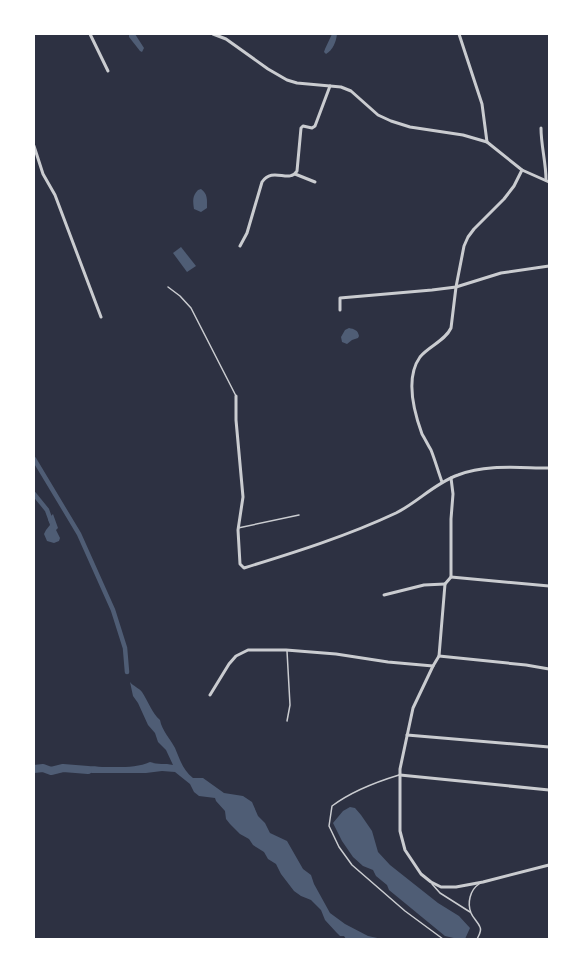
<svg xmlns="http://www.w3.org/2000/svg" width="583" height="973" font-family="'DejaVu Sans',sans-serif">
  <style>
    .water { fill: #4f5d75 }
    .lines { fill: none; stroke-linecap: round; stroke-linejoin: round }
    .canal { stroke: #4f5d75; stroke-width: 4.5 }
    .river { stroke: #4f5d75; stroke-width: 8 }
    .service { stroke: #caccd0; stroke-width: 1.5 }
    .minor { stroke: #caccd0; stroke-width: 3 }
  </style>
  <rect width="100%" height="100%" fill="#2d3142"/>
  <!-- water -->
  <g class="water">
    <polygon points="129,34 135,34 144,48 142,52 140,51 129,37"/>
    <path d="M 332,34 L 337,34 C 336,42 333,50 326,54 L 324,52 L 325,49 Z"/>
    <path d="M 201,189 C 208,194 207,200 207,208 L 201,212 L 194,209 C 193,201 192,196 198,190 Z"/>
    <polygon points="181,247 196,266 187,272 173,253"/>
    <path d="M 349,328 C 354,329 358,330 359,336 L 358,338 L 352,340 L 347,344 L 342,342 L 341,337 L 345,330 Z"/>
    <polygon points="53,514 58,528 56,530 60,538 59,541 54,543 47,541 44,534 46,530 50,525 48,519"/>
    <path d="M 130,682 C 133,686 139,688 142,692 C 148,701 152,713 160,720 C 162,731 170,738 175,748 C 180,760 183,770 193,778 L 203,778 L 224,793 L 243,796 L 252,802 L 258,816 L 265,823 L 270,833 L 287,841 L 303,869 L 311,875 L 314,884 L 330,913 L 345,924 L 368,936 L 382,939 L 346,939 L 344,936 L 340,936 L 336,932 L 325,920 L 321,910 L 311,900 L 301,896 L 294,891 L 281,874 L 276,864 L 268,859 L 264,852 L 253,845 L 249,839 L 240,834 L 230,824 L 226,819 L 225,811 L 216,801 L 215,798 L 199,796 L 194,792 L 190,784 L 175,772 L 162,771 L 146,773 L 92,773 L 78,770 C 86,764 96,767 106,767 C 120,767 137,768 150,762 C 158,765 165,763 173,765 L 166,750 L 158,742 L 155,733 L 148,725 L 138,703 L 133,696 Z"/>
    <polygon points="350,807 355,808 361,815 372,831 378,852 390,865 438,903 459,916 470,928 465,939 458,939 445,936 389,890 387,885 376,876 373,870 363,866 353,857 342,841 333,823 343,811"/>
  </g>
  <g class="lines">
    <!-- canal -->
    <g class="canal">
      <polyline points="34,459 79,534 113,610 125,648 127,672"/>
      <polyline points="34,494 47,510 51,521"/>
    </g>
    <!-- river -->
    <polyline class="river" points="34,769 43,768 51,771 63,768 88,770"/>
    <!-- service -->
    <g class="service">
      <polyline points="168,287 180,296 191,308 236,396"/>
      <polyline points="238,528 299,515"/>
      <polyline points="287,651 290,705 287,721"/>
      <path d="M 399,775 C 376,782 352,791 332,806 L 329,826 L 339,847 L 352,865 L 405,911 L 443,939"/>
      <polyline points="432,884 440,893 470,912"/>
      <path d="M 477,939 C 479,935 482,931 480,927 C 478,922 473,918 471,913 C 467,903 470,890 479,884"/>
    </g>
    <!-- minor -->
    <g class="minor">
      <polyline points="90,34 108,71"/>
      <polyline points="213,34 226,39 268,69 287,80 297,83 341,87 351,91 378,115 391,121 410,127 463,135 487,142 522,170 549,182"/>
      <polyline points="459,34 482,104 487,142"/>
      <path d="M 541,128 C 541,146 546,162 546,180"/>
      <polyline points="34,146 43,174 55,195 101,317"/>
      <polyline points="295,174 315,182"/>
      <path d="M 240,246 L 247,233 L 262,182 C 273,166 289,184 297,171 L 301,128 L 303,126 L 312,128 L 315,126 L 330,86"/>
      <polyline points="340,310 340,298 432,290 456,287 501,273 549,266"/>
      <path d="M 236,396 L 236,420 L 243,497 L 238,530 L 240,564 L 244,568 C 296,552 347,536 396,513 C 418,502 435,483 458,475 C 487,464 519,468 549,468"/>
      <polyline points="451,478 453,494 451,519 451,577 445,584 439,656 433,666 413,708 400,769 400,831 405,850 421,874 431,882 441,887 456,887 483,882 549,865"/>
      <path d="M 442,482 C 438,471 435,460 431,450 C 428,445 425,439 422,434 C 414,412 405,378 420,357 C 429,346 445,341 451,328 L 456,287 L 464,246 L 468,237 L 474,229 L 504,199 L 514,186 L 522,170"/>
      <polyline points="451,577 549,586"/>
      <polyline points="384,595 424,585 445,584"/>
      <polyline points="439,656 526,665 549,669"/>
      <polyline points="210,695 229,664 236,656 248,650 286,650 336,654 388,662 433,666"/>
      <polyline points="407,735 549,747"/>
      <polyline points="400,775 549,790"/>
    </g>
  </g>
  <!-- border -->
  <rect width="583" height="973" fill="none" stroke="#ffffff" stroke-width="70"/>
</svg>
